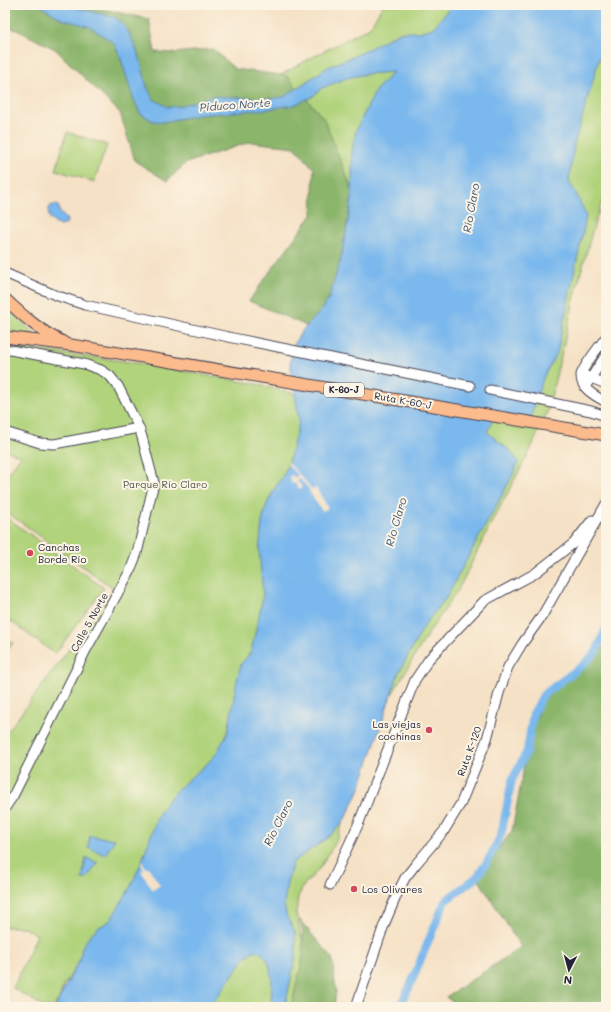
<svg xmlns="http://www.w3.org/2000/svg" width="611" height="1012" font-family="Mali,sans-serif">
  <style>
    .green { fill: #b0d37c; stroke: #697a5c; fill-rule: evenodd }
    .forest { fill: #8cb56c; stroke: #576c54 }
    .water { fill: #7ab8ed; stroke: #4e6d94 }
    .pier { fill: #f5e1c5 }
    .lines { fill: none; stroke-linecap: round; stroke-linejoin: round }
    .canal { stroke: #7ab8ed; stroke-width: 8 }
    .minor-casing { stroke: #423f50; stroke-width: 11 }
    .major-casing { stroke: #423f50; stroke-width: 13 }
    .minor { stroke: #fff; stroke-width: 9 }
    .major { stroke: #fbbb8d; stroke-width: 11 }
    .poi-dot { fill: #d1495b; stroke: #fcf5e5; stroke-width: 1.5 }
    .labels { text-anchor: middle; stroke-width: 4; stroke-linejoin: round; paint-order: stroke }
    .shield { fill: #fcf5e5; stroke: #63616e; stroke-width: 1 }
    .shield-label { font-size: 9px; font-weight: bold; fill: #22223b }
    .street-label { font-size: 10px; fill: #22223b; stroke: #fcf5e5 }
    .park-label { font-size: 10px; fill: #4d574e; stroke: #fcf5e5 }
    .poi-label { font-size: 10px; fill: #22223b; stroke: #fcf5e5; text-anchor: start }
    .water-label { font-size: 11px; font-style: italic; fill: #415679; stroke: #fcf5e5 }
  </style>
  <rect width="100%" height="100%" fill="#fcf5e5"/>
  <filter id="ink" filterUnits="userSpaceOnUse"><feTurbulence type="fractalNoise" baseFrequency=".025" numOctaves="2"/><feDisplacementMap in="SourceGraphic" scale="8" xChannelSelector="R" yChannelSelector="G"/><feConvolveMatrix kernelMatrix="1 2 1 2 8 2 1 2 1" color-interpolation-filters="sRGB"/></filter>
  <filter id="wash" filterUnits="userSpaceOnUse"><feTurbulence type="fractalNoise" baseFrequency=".012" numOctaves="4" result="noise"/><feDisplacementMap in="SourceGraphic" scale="16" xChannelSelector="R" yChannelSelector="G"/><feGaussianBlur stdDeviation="0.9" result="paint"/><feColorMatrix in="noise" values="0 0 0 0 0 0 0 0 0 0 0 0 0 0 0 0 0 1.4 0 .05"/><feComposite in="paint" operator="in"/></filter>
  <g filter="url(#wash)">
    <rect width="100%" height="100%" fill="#f5e1c5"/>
    <!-- green -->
    <g class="green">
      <path d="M 383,5 L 606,5 L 606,191 L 595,222 L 578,283 L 548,410 L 530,451 L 493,520 L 458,590 L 426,637 L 377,720 L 336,842 L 319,869 L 304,885 L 298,897 L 296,913 L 300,932 L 307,955 L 306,1007 L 55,1007 L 83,955 L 63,987 L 59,1000 L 52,1007 L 44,1007 L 13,988 L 37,935 L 23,927 L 5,927 L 5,735 L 114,589 L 5,511 L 5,477 L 21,456 L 5,450 L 5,346 L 131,362 L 256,384 L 303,396 L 330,152 L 154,63 L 270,81 L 309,59 L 370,27 ZM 152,835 L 154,851 L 141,864 Z"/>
      <polygon points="67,132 107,145 94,182 56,170"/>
      <polygon points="5,307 6,308 36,335 5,331"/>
      <polygon points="6,517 104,588 55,654 5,617 5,518"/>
      <polygon points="5,637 13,643 5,654"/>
    </g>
    <!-- forest -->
    <g class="forest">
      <polygon points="5,5 83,5 149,19 155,52 175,53 213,49 235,69 287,76 324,119 353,192 337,282 325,334 249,301 271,270 312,215 314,169 295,147 250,142 186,163 167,181 135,161 120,113 55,49 17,30 5,26"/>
      <polygon points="606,645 606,1007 459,1007 446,997 521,947 477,877 512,831 527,751 543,695 583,665"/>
      <polygon points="299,919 332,958 336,991 334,1007 291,1007 303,958 303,933"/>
    </g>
    <!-- water -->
    <g class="water">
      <path d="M 39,5 L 66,5 L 117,18 L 128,31 L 140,58 L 147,87 L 153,99 L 168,107 L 179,106 L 213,96 L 267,99 L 284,97 L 328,67 L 359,54 L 400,32 L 419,32 L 433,28 L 452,5 L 606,5 L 606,35 L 574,145 L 569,182 L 576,193 L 586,215 L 584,227 L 557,353 L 544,376 L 538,393 L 531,417 L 495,415 L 487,432 L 510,451 L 518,461 L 515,471 L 446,598 L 426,623 L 398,674 L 358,794 L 342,824 L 326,839 L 293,862 L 287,882 L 284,905 L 287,917 L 295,931 L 296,954 L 285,1007 L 271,1007 C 271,992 276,959 259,952 C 258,951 253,951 253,951 L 244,959 L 210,1007 L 55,1007 L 74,970 L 80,960 L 82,947 L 91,934 L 99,927 L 110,921 L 130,888 L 142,861 L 158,815 L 170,797 L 189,779 L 207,764 L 216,754 L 228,732 L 237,680 L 241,664 L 251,652 L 262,602 L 263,593 L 259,551 L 262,522 L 266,506 L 275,488 L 284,474 L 288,465 L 299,421 L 290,362 L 295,342 L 302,331 L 320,312 L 329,298 L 341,258 L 352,199 L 352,152 L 356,130 L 376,90 L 393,72 L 366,74 L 347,78 L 322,88 L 312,97 L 294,105 L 268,109 L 198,115 L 163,122 L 153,121 L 140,113 L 133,97 L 120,56 L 114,43 L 90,27 L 62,19 Z"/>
      <path d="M 54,205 L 57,205 L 59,207 C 58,214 64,215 67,220 L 66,224 L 60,226 C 52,222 45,216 50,206 Z"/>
      <polygon points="90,836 114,839 114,841 105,855 88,847"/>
      <polygon points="86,858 98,863 86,879 82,879"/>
    </g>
    <!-- pier -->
    <g class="pier">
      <polygon points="288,462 312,489 316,488 328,508 322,511 309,491 310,490 300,479 297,481 302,487 299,489 295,483 293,484 290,481 292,479 289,477 292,475 295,478 298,475 288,465"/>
      <polygon points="142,861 146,868 148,867 160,885 153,890 141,871 144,870 141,864"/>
    </g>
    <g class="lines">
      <!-- canal -->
      <polyline class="canal" points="399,1007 409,988 445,901 477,877 487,862 501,835 512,780 527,751 533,714 543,695 583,665 596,652 606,629"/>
    </g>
  </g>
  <g filter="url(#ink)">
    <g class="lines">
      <!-- minor casing -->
      <g class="minor-casing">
        <g id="minor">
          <polyline points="5,273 55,295 85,305 233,338 470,386"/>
          <path d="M 606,337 C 600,346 583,366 581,375 C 581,379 582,384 585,387 C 590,394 599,398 606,402"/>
          <polyline points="5,349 84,364 101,370 110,376 118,386 139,428 142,437 154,483 137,553 130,571 86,650 13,796 5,808"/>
          <polyline points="586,376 606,384"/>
          <polyline points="585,387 606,355"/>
          <polyline points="490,390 591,411 606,416"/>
          <polyline points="5,432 40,443 54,444 139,428"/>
          <polyline points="330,885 358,825 415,680 429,659 484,601 534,574 574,543 592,520"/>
          <polyline points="356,1007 384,925 398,892 405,878 416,864 444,831 461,803 487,739 499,693 508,667 522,644 542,616 606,504"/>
        </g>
      </g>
      <!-- major casing -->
      <g class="major-casing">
        <g id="major">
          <path d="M 5,299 C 22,315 41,332 63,342"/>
          <polyline points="5,337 71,345 606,435"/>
        </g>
      </g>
      <!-- minor -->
      <use href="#minor" class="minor"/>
      <!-- major -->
      <use href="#major" class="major"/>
    </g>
  </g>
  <!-- markers -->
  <g class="poi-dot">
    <circle cx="30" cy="553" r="4"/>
    <circle cx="429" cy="730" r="4"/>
    <circle cx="354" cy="889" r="4"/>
  </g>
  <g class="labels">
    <!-- shield labels -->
    <rect class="shield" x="324" y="383" width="40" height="14" rx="3"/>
    <g class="shield-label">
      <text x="344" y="393">K-60-J</text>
    </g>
    <!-- street labels -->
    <g class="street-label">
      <text transform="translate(403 400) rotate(10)" y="4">Ruta K-60-J</text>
      <text transform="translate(89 622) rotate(-61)" y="4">Calle 5 Norte</text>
      <text transform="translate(469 751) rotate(-70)" y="4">Ruta K-120</text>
    </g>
    <!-- park labels -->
    <g class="park-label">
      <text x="165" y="488">Parque Río Claro</text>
    </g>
    <!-- poi labels -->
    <g class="poi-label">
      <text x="38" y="551">Canchas<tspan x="38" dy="12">Borde Río</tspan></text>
      <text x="421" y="728" text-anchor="end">Las viejas<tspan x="421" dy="12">cochinas</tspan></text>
      <text x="362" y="893">Los Olivares</text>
    </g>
    <!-- water labels -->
    <g class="water-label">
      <text transform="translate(235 105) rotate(-4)" y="4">Piduco Norte</text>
      <text transform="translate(471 208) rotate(-80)" y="4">Río Claro</text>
      <text transform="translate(396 522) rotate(-74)" y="4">Río Claro</text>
      <text transform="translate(278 823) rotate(-63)" y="4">Río Claro</text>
    </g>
  </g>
  <!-- margin -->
  <rect width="611" height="1012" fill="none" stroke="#fcf5e5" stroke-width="20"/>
  <!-- north arrow -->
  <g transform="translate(569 970) rotate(186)" stroke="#fcf5e5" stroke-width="3" paint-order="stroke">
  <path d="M0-3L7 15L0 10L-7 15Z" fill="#22223b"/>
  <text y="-6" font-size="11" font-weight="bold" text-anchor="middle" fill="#22223b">N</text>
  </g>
</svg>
